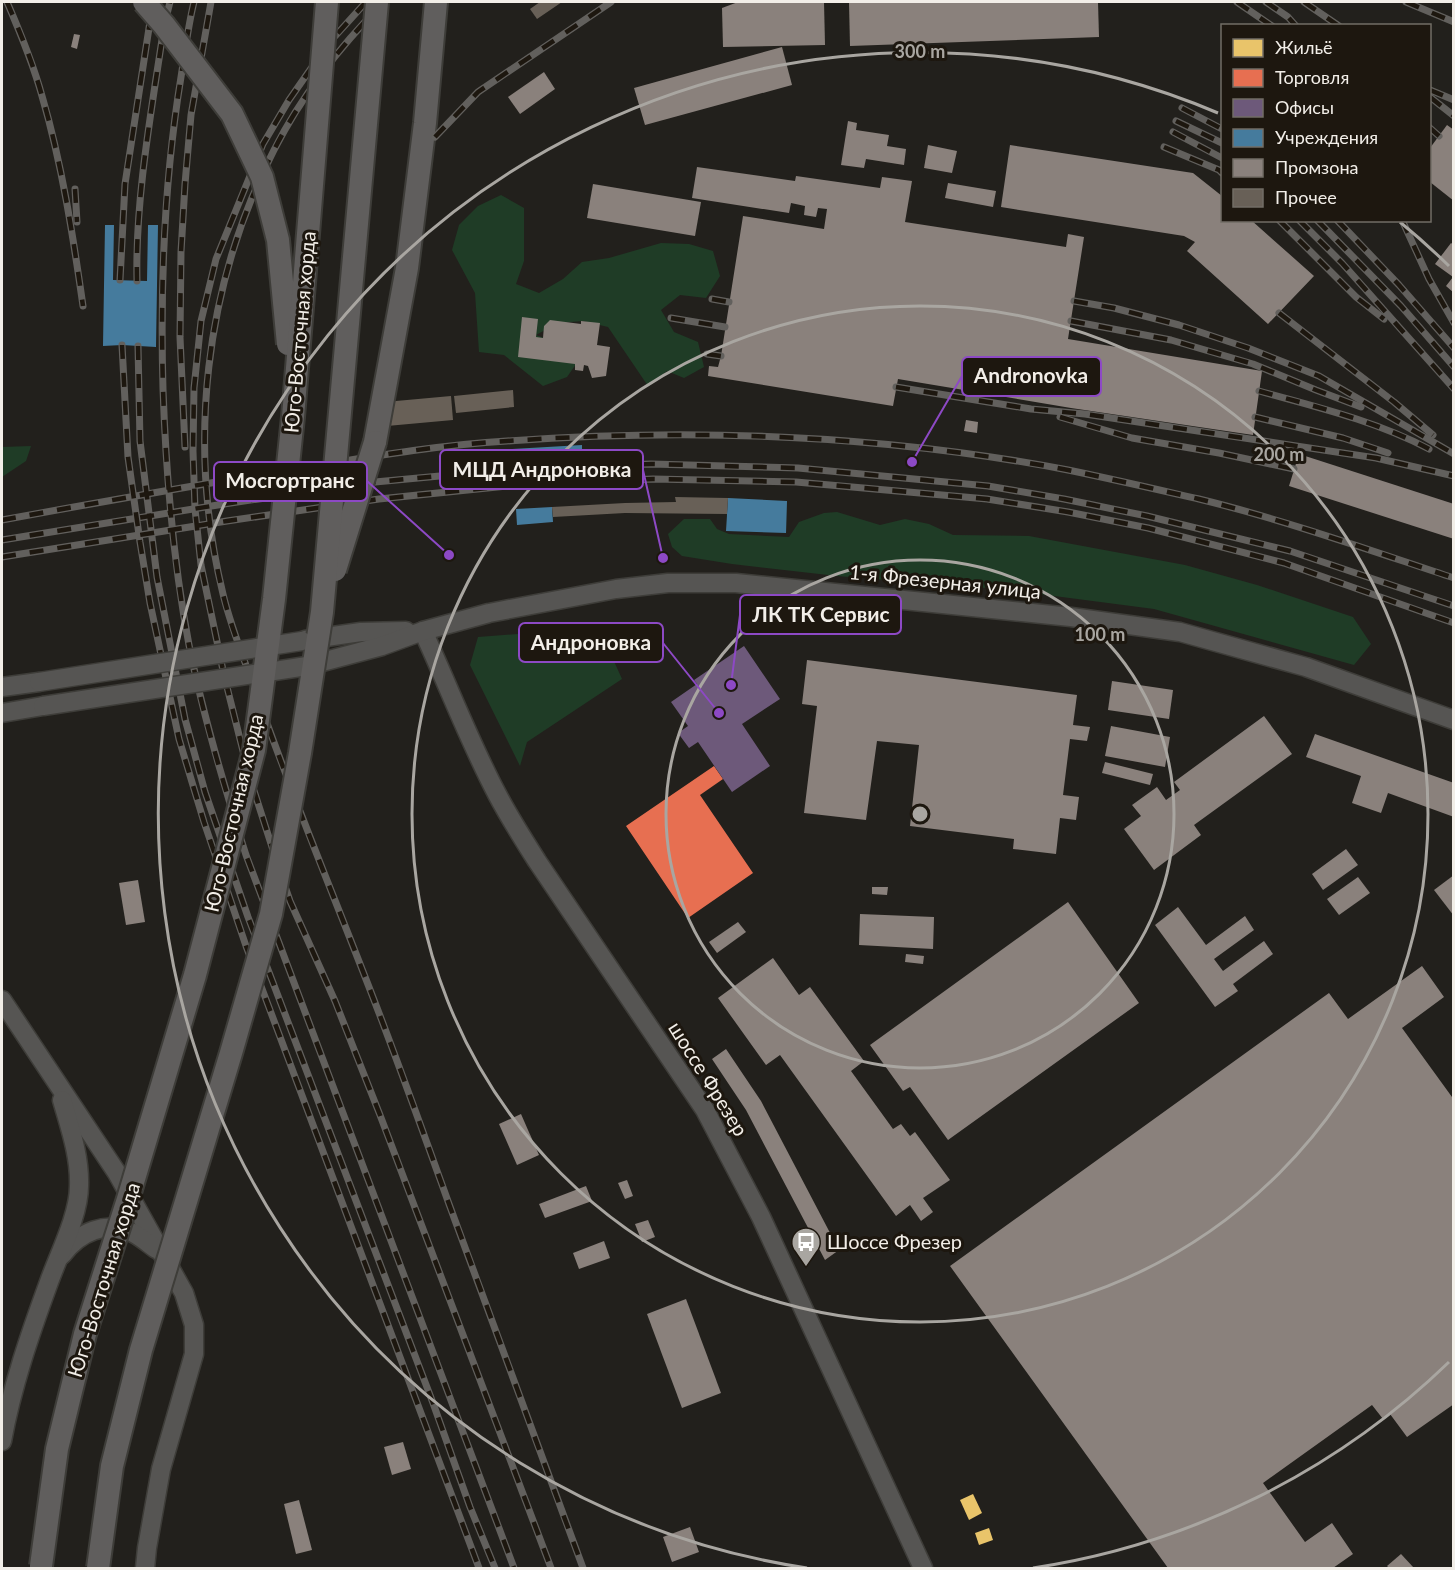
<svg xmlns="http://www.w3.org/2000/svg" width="1455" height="1570" font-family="Lato,sans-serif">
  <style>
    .green { fill: #1f3c26 }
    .homes { fill: #e9c46a }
    .shops { fill: #e76f51 }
    .offices { fill: #6d597a }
    .public { fill: #457b9d }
    .industry { fill: #8a817c }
    .building { fill: #686057 }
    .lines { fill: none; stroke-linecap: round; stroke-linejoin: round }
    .tertiary-casing { stroke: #3e3d39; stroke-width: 21 }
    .primary-casing { stroke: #3e3d39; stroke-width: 26 }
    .tertiary { stroke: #565553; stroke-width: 18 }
    .primary { stroke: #605e5d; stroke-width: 22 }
    .rail-casing { stroke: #62605d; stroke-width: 7 }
    .rail { stroke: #1d170f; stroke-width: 4.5; stroke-dasharray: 14; stroke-linecap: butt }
    .tertiary-bridge-casing { stroke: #3e3d39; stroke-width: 21; stroke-linecap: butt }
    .primary-bridge-casing { stroke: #3e3d39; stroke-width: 26; stroke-linecap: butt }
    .tertiary-bridge { stroke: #565553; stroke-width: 18 }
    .primary-bridge { stroke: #605e5d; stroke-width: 22 }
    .ring { fill: none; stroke: #a9a6a1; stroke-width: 3 }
    .labels { text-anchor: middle; stroke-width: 6; stroke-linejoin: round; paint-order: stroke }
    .street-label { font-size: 20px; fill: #f2eee8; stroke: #1d170f }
    .poi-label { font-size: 20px; fill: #f2eee8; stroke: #1d170f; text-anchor: start }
    .centre { fill: #a9a6a1; stroke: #1d170f; stroke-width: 3 }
    .ring-label { font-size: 18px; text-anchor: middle; font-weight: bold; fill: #a9a6a1; stroke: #1d170f; stroke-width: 6; stroke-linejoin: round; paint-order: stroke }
    .leader { fill: none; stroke: #8d49c5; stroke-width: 2 }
    .callout-dot { fill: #8d49c5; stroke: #1d170f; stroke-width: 2 }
    .callout { fill: #1d170f; stroke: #8d49c5; stroke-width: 2 }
    .callout-label { font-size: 21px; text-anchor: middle; font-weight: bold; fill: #f2eee8 }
  </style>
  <rect width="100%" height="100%" fill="#22201c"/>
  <!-- green -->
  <g class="green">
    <polygon points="501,195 524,208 524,261 516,284 539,293 563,279 582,262 609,258 661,243 689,244 713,251 720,276 706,298 680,295 661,310 674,332 698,342 704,367 684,378 667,371 648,386 608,327 583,321 558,323 536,335 560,344 581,357 567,377 543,386 504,355 479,352 475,293 452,250 459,225 478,206"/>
    <polygon points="31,446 26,461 2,477 2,447"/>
    <polygon points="837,512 880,525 905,519 929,524 953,535 1029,536 1185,565 1257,585 1353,617 1371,644 1354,665 1154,609 1000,589 837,576 732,564 682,556 672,547 668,534 684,519 710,519 717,529 729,534 789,537 799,522 824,513"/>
    <polygon points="599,628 622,679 527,742 520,766 470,665 478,637"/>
  </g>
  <!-- homes -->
  <g class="homes">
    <polygon points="973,1494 982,1513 969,1520 960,1500"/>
    <polygon points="989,1528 993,1540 979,1545 975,1533"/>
  </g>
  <!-- shops -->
  <polygon class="shops" points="714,766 723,779 700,795 753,873 688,918 626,826"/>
  <!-- offices -->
  <polygon class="offices" points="744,646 780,699 742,724 770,766 732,792 698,742 689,748 678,733 688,726 671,702 697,684 694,680"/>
  <!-- public -->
  <g class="public">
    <polygon points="105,225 114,225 113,280 147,281 148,225 158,225 156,347 122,345 103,346"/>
    <polygon points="582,445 582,457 513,461 512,449"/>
    <polygon points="728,498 787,501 786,533 726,531"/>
    <polygon points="552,507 553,522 517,525 516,509"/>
  </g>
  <!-- industry -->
  <g class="industry">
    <polygon points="738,2 824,2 825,45 723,47 722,8"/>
    <polygon points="849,2 1098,2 1099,37 850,46"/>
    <polygon points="74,34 80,35 77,49 71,47"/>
    <polygon points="782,47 792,85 645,125 634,88"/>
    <polygon points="544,72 555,89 520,114 508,97"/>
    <polygon points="848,121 857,123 856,130 889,135 887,146 906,149 904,165 866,159 864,168 841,165"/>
    <polygon points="1447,125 1454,130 1454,201 1430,182 1430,148"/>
    <polygon points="928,145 957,151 952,173 924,168"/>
    <polygon points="1010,145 1193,173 1222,196 1222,220 1251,220 1314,276 1268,324 1187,251 1195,242 1184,236 1001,207"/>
    <polygon points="697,167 795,181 796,176 880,188 882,177 912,181 905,222 1066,247 1068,234 1084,237 1068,339 1262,371 1253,435 1071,408 898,379 893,406 708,376 709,366 718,367 721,356 743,216 824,229 827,209 818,208 816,217 804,215 805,206 791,203 789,213 692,198"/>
    <polygon points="948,183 996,191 993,207 945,198"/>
    <polygon points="593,184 701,202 695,236 587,218"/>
    <polygon points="1451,243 1454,245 1454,293 1446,286 1453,277 1435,264"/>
    <polygon points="522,317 538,319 536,337 543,338 544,326 550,320 581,324 581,321 600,323 597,345 610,347 606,376 592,378 588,366 584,365 583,371 575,370 575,364 518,357"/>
    <polygon points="966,420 978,422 977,433 964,431"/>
    <polygon points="1299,454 1454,504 1454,539 1289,486"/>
    <polygon points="807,660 1077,695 1073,725 1090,727 1087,741 1070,739 1063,795 1079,797 1076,820 1060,818 1056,854 1013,849 1014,839 910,826 919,745 877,741 866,820 804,813 817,706 802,704"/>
    <polygon points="1112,681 1173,690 1169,719 1108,710"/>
    <polygon points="1264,716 1292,754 1194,825 1201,835 1154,870 1124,829 1141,816 1132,805 1157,787 1166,800 1180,790 1174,782"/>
    <polygon points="1111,726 1170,737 1165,767 1105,756"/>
    <polygon points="1315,734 1454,783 1454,817 1388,793 1381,813 1352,803 1361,776 1306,757"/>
    <polygon points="1105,762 1153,774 1150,785 1102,773"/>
    <polygon points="1346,849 1358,865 1323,890 1312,874"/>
    <polygon points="1454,875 1454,916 1434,890"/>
    <polygon points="1358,877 1370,893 1339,915 1327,899"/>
    <polygon points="138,880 145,922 126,925 119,883"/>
    <polygon points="872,887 888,887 887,895 872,894"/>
    <polygon points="1068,902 1139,1003 948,1140 910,1087 903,1091 870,1045"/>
    <polygon points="1178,907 1206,945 1245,916 1254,930 1214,959 1223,971 1264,941 1273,954 1233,984 1238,991 1215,1007 1155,925"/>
    <polygon points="860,914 934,917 933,949 859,945"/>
    <polygon points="738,922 746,932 717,953 709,942"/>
    <polygon points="906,954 924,956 923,964 905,962"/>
    <polygon points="773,958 799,995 810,987 864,1061 851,1071 893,1129 901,1124 910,1136 915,1132 950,1180 923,1198 933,1212 921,1221 910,1205 896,1216 780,1055 766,1065 718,998"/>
    <polygon points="1422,966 1444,997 1402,1028 1452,1097 1454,1096 1454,1404 1407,1437 1390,1414 1383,1419 1372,1405 1263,1483 1305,1542 1332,1523 1353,1554 1333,1568 1168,1568 950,1266 1329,993 1348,1019"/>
    <polygon points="726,1049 761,1101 839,1250 825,1260 746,1110 712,1059"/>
    <polygon points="521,1114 539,1155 517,1165 499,1124"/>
    <polygon points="627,1180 633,1196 625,1199 618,1183"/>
    <polygon points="586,1186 592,1201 545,1218 539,1204"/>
    <polygon points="648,1220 655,1237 642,1242 635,1224"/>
    <polygon points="604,1241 610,1258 579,1269 573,1253"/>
    <polygon points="686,1299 721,1393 682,1408 647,1314"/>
    <polygon points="403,1442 411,1469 392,1475 384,1447"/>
    <polygon points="299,1500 312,1550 296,1554 284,1504"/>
    <polygon points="690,1527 699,1552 672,1562 663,1537"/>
    <polygon points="1401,1554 1414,1568 1389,1568 1387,1566"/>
  </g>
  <!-- building -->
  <g class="building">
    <polygon points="540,2 562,2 537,19 530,9"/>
    <polygon points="513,390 514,407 456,413 454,396"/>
    <polygon points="451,396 453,420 376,427 374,403"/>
    <polygon points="675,497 728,498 727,514 625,513 553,517 552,507 625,503 676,502"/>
  </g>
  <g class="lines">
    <!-- tertiary casing -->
    <g class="tertiary-casing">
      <g id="tertiary">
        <path d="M 423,631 C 448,685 469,741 497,794 C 509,817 523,839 537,861 L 705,1110 L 761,1217 L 923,1568"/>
        <polyline points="305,640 361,632 406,631"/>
        <polyline points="307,666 382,646 423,631 489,613 616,589 668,583 736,583 1071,617 1180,632 1306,667 1454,720"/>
        <polyline points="2,687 39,682"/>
        <polyline points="2,713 43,706"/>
        <polyline points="2,1000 117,1173 184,1293 194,1325 194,1354 161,1469 147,1548 145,1568"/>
        <path d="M 62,1255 C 79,1232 106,1220 133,1233 C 141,1237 149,1244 156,1249"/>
        <path d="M 2,1441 C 12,1386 30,1334 49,1282 C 59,1254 79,1215 79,1186 C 80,1156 70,1128 62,1100"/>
      </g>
    </g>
    <!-- primary casing -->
    <g class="primary-casing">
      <polyline id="primary" points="375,442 407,268 425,123 436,2"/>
    </g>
    <!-- tertiary -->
    <use href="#tertiary" class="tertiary"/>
    <!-- primary -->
    <use href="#primary" class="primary"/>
    <!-- rail casing -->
    <g class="rail-casing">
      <g id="rail">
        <path d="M 7,2 C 20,32 33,63 42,96 C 62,164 73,236 83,306"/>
        <path d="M 194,2 C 188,26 185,52 181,77 C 164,181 160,284 163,389 C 166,474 173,561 189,645 C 203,716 224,786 246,855 L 514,1568"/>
        <polyline points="366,2 328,44 289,100 263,144 216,259 201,321 194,388 193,451 195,509 201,565 224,675 249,775 280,872 290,901 335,1001 380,1115 551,1568"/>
        <path d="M 384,2 C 341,45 302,95 274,150 C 204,286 187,446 223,594 C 231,628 246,664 258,698 C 295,804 339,908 379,1013 C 403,1076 426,1140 449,1204 C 494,1325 538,1447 583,1568"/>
        <polyline points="1237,2 1272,26"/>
        <polyline points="1266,2 1288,17 1296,26"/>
        <polyline points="1304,2 1339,26"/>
        <polyline points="1406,2 1454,22"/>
        <polyline points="1430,90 1454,100"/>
        <polyline points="1430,97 1454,116"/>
        <polyline points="1182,108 1222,129"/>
        <polyline points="1176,121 1222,143"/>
        <polyline points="1430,128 1439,136"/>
        <polyline points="1173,132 1222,158"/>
        <polyline points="435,137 478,92 611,2"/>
        <polyline points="1164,147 1219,170 1222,173"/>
        <polyline points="75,189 77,222"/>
        <polyline points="1279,220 1356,297 1384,319"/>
        <polyline points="1299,220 1342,263 1454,389"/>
        <polyline points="1317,220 1401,306 1454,367"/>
        <polyline points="1337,220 1399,285 1454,348"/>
        <polyline points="1402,220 1429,279 1454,323"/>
        <polyline points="120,280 125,184 153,2"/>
        <path d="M 137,281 C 135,198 152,108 164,26 L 170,2"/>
        <polyline points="712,299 729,302"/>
        <polyline points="1074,301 1114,308 1179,325 1248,348 1319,376 1454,454"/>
        <polyline points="1279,313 1394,402 1433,435"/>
        <polyline points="671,318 725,327"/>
        <polyline points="1071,321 1171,340 1253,364 1316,390 1361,407"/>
        <polyline points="122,345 128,457 140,542 150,603 179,739 204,822 246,946 479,1568"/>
        <polyline points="138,346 140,441 157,577 185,719 205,792 248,917 433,1403 470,1507 495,1568"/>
        <polyline points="707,354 721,356"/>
        <polyline points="896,387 1031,409 1085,414 1376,458 1454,476"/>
        <path d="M 1259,391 C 1317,407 1376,421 1429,449"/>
        <polyline points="1060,417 1132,438 1219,453 1294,469"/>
        <polyline points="1255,417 1343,438 1388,453"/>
        <polyline points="185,447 180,337 181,252 185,184 191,115 211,2"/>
        <path d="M 2,520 C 101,502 201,484 301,468 C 369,457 438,445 507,441 C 692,428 885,435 1068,470 C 1112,479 1155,489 1199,499 C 1285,520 1369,550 1454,578"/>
        <polyline points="2,540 224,504 375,482 515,469 651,464 798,468 988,486 1064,499 1147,516 1290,551 1454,606"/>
        <polyline points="2,557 227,521 379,499 516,485 653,479 796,482 987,499 1068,512 1148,528 1284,563 1454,623"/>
      </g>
    </g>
    <!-- rail -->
    <use href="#rail" class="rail"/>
    <!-- tertiary-bridge casing -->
    <g class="tertiary-bridge-casing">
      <g id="tertiary-bridge">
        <polyline points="39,682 302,641"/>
        <polyline points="43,706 307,666"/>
      </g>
    </g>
    <!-- primary-bridge casing -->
    <g class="primary-bridge-casing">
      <g id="primary-bridge">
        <polyline points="144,2 164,25 232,114 262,177 278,240 288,344"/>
        <polyline points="335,570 375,442"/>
        <polyline points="41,1566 57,1449 85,1334 128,1199 195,975 254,750 274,599 293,417 327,2"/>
        <polyline points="98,1568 112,1466 141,1350 231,1053 271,914 300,753 322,612 377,2"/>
      </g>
    </g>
    <!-- tertiary-bridge -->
    <use href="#tertiary-bridge" class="tertiary-bridge"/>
    <!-- primary-bridge -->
    <use href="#primary-bridge" class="primary-bridge"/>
  </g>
  <!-- distance rings -->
  <g class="ring">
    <circle cx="920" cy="814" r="254"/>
    <circle cx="920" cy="814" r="508"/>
    <path d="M1449 1362A762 762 0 0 1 1033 1568M807 1568A762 762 0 1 1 1218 113M1400 222A762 762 0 0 1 1449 266"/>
  </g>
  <!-- icons -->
  <defs>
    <g id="bus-pin" transform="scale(1.5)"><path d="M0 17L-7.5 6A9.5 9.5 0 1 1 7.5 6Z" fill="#a9a6a1" stroke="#1d170f"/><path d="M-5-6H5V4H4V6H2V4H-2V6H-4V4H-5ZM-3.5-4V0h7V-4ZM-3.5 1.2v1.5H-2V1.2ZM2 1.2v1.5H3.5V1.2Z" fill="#fff"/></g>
  </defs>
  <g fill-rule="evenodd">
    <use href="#bus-pin" x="806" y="1242"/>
  </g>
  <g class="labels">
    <!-- street labels -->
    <g class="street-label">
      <text transform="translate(300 332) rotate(-85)" y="7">Юго-Восточная хорда</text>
      <text transform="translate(945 582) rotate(6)" y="7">1-я Фрезерная улица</text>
      <text transform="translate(234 813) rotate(-77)" y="7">Юго-Восточная хорда</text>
      <text transform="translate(708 1079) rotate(58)" y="7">шоссе Фрезер</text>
      <text transform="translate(104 1280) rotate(-73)" y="7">Юго-Восточная хорда</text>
    </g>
    <!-- poi labels -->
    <g class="poi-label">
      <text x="827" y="1249">Шоссе Фрезер</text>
    </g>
  </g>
  <circle cx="920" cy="814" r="9" class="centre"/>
  <g class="ring-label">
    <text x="920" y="58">300 m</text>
    <text x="1279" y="461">200 m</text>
    <text x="1100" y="641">100 m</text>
  </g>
  <!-- callouts -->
  <path class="leader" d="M912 462L962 376M663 558L643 470M449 555L367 481M731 685L740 615M719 713L663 643"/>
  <g class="callout-dot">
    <circle cx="912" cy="462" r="6"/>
    <circle cx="663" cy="558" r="6"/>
    <circle cx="449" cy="555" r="6"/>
    <circle cx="731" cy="685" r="6"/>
    <circle cx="719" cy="713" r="6"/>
  </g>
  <g class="callout">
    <rect x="962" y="357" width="139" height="39" rx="6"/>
    <rect x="440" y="450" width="203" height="39" rx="6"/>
    <rect x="214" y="462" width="153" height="39" rx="6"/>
    <rect x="740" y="595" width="161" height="39" rx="6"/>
    <rect x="519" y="623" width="144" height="39" rx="6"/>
  </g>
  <g class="callout-label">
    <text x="1031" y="383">Andronovka</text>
    <text x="542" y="477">МЦД Андроновка</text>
    <text x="290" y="488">Мосгортранс</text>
    <text x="821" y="622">ЛК ТК Сервис</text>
    <text x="591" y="650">Андроновка</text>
  </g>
  <!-- border -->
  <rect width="1455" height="1570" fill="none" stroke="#f2eee8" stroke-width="6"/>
  <!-- legend -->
  <rect x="1221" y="24" width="210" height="198" fill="#1d170f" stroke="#726d66" stroke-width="1.5"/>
  <rect x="1233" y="39" width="30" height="18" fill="#e9c46a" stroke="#726d66" stroke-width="1.5"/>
  <text x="1275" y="54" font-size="18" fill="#f2eee8">Жильё</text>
  <rect x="1233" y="69" width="30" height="18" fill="#e76f51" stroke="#726d66" stroke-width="1.5"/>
  <text x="1275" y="84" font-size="18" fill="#f2eee8">Торговля</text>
  <rect x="1233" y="99" width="30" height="18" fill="#6d597a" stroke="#726d66" stroke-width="1.5"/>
  <text x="1275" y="114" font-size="18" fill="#f2eee8">Офисы</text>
  <rect x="1233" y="129" width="30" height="18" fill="#457b9d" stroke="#726d66" stroke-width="1.5"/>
  <text x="1275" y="144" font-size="18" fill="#f2eee8">Учреждения</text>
  <rect x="1233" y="159" width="30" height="18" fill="#8a817c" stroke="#726d66" stroke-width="1.5"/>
  <text x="1275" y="174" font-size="18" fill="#f2eee8">Промзона</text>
  <rect x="1233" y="189" width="30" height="18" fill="#686057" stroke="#726d66" stroke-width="1.5"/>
  <text x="1275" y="204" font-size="18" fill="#f2eee8">Прочее</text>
</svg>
